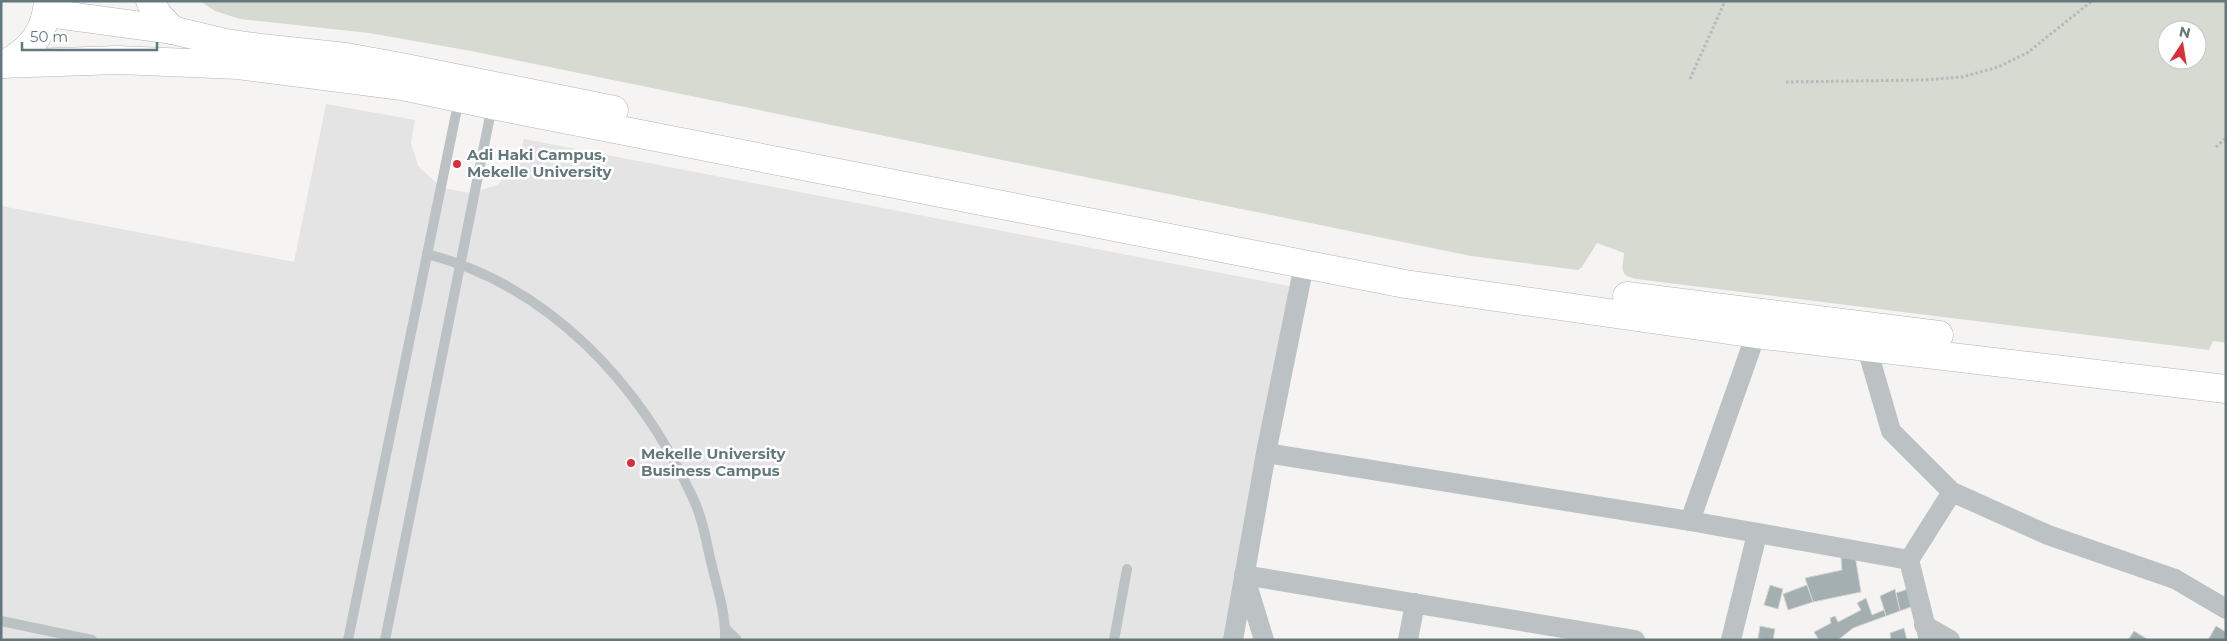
<svg xmlns="http://www.w3.org/2000/svg" width="2227" height="641" font-family="Montserrat,sans-serif">
  <style>
    .built { fill: #e3e4e3 }
    .green { fill: #d6dad1; fill-rule: evenodd }
    .building { fill: #a4afb1; stroke: #d6d6d4 }
    .lines { fill: none; stroke-linecap: round; stroke-linejoin: round }
    .secondary-casing { stroke: #acb5b6; stroke-width: 29 }
    .path { stroke: #b4b9ba; stroke-width: 3; stroke-dasharray: 2.5 2.5; stroke-linecap: butt }
    .lane { stroke: #bcc2c3; stroke-width: 10 }
    .street { stroke: #bcc2c3; stroke-width: 20 }
    .secondary { stroke: #fff; stroke-width: 28 }
    .poi-dot { fill: #d82f38; stroke: #fff; stroke-width: 2 }
    .labels { text-anchor: middle; stroke-width: 5; stroke-linejoin: round; paint-order: stroke }
    .poi-label { font-size: 15px; font-weight: bold; fill: #62787b; stroke: #fff; text-anchor: start }
  </style>
  <rect width="100%" height="100%" fill="#f5f4f2"/>
  <!-- built -->
  <polygon class="built" points="326,104 415,120 411,143 418,166 442,188 471,193 497,185 516,166 524,139 1294,287 1229,640 1,640 1,206 294,262"/>
  <!-- green -->
  <path class="green" d="M 200,1 L 2226,1 L 2226,343 L 2213,341 L 2209,350 L 1636,279 C 1618,275 1623,268 1624,253 L 1597,243 L 1582,267 L 1578,270 L 1471,256 L 471,51 L 369,33 L 240,19 L 215,11 ZM 2167,30 L 2197,30 L 2197,60 L 2167,60 Z"/>
  <!-- building -->
  <g class="building">
    <polygon points="1855,555 1861,592 1813,602 1805,578 1842,570 1841,558"/>
    <polygon points="1770,585 1783,589 1778,609 1764,605"/>
    <polygon points="1807,585 1813,602 1788,610 1783,594"/>
    <polygon points="1911,588 1916,605 1900,611 1896,593"/>
    <polygon points="1895,589 1900,611 1886,616 1880,596"/>
    <polygon points="1866,598 1872,615 1884,610 1886,616 1853,628 1838,640 1819,640 1814,632 1831,623 1830,618 1835,616 1838,622 1861,610 1857,603"/>
    <polygon points="1760,626 1775,629 1773,640 1758,639"/>
    <polygon points="2216,626 2226,632 2226,640 2208,640"/>
    <polygon points="1904,628 1907,640 1891,640 1890,633"/>
    <polygon points="2134,631 2147,639 2146,640 2128,640"/>
  </g>
  <g class="lines">
    <!-- secondary casing -->
    <g class="secondary-casing">
      <g id="secondary">
        <polyline points="150,1 158,15 172,30"/>
        <polyline points="47,13 172,30 226,43 261,48 346,57 401,67 614,110"/>
        <polyline points="1,64 118,60 238,65 402,86 492,105 1405,284 1756,334 2226,389"/>
        <path d="M 4,64 C 31,51 46,31 48,1"/>
        <polyline points="1627,296 1939,335"/>
      </g>
    </g>
    <!-- path -->
    <g class="path">
      <polyline points="1690,79 1725,1"/>
      <polyline points="1786,82 1922,80 1962,77 1998,67 2027,53 2092,1"/>
      <polyline points="2216,147 2226,138"/>
    </g>
    <!-- lane -->
    <g class="lane">
      <path d="M 427,254 C 550,286 640,384 692,496 C 702,516 706,540 711,562 C 717,587 726,614 725,640"/>
      <polyline points="1,621 92,640"/>
      <polyline points="725,628 737,640"/>
      <polyline points="348,640 459,99"/>
      <polyline points="385,640 492,106"/>
      <polyline points="1114,640 1127,569"/>
    </g>
    <!-- street -->
    <g class="street">
      <polyline points="1866,345 1891,431 1952,492 2048,535 2175,579 2226,609"/>
      <polyline points="1266,453 1690,521 1909,560"/>
      <polyline points="1690,521 1756,334"/>
      <polyline points="1924,625 1950,640"/>
      <polyline points="1233,640 1266,453 1304,265"/>
      <polyline points="1264,640 1244,575 1635,640"/>
      <polyline points="1408,640 1415,603"/>
      <polyline points="1731,640 1757,534"/>
      <polyline points="1929,640 1909,560 1952,492"/>
    </g>
    <!-- secondary -->
    <use href="#secondary" class="secondary"/>
  </g>
  <!-- markers -->
  <g class="poi-dot">
    <circle cx="457" cy="164" r="5"/>
    <circle cx="631" cy="463" r="5"/>
  </g>
  <g class="labels">
    <!-- poi labels -->
    <g class="poi-label">
      <text x="467" y="160">Adi Haki Campus,<tspan x="467" dy="17">Mekelle University</tspan></text>
      <text x="641" y="459">Mekelle University<tspan x="641" dy="17">Business Campus</tspan></text>
    </g>
  </g>
  <!-- border -->
  <rect width="2227" height="641" fill="none" stroke="#62787b" stroke-width="5"/>
  <!-- north arrow -->
  <g transform="translate(2182 45) rotate(12)"><circle r="24" fill="#ffffff" stroke="#c0c9ca"/>
  <path d="M0-4L9 19L0 12L-9 19Z" fill="#d82f38"/>
  <text y="-8" font-size="14" font-weight="bold" text-anchor="middle" fill="#62787b">N</text>
  </g>
  <!-- scale -->
  <path d="M22 42v8h135v-8" fill="none" stroke="#62787b" stroke-width="2.5"/>
  <text x="30" y="42" font-size="15" fill="#62787b" stroke="#ffffff" stroke-width="4" paint-order="stroke">50 m</text>
</svg>
